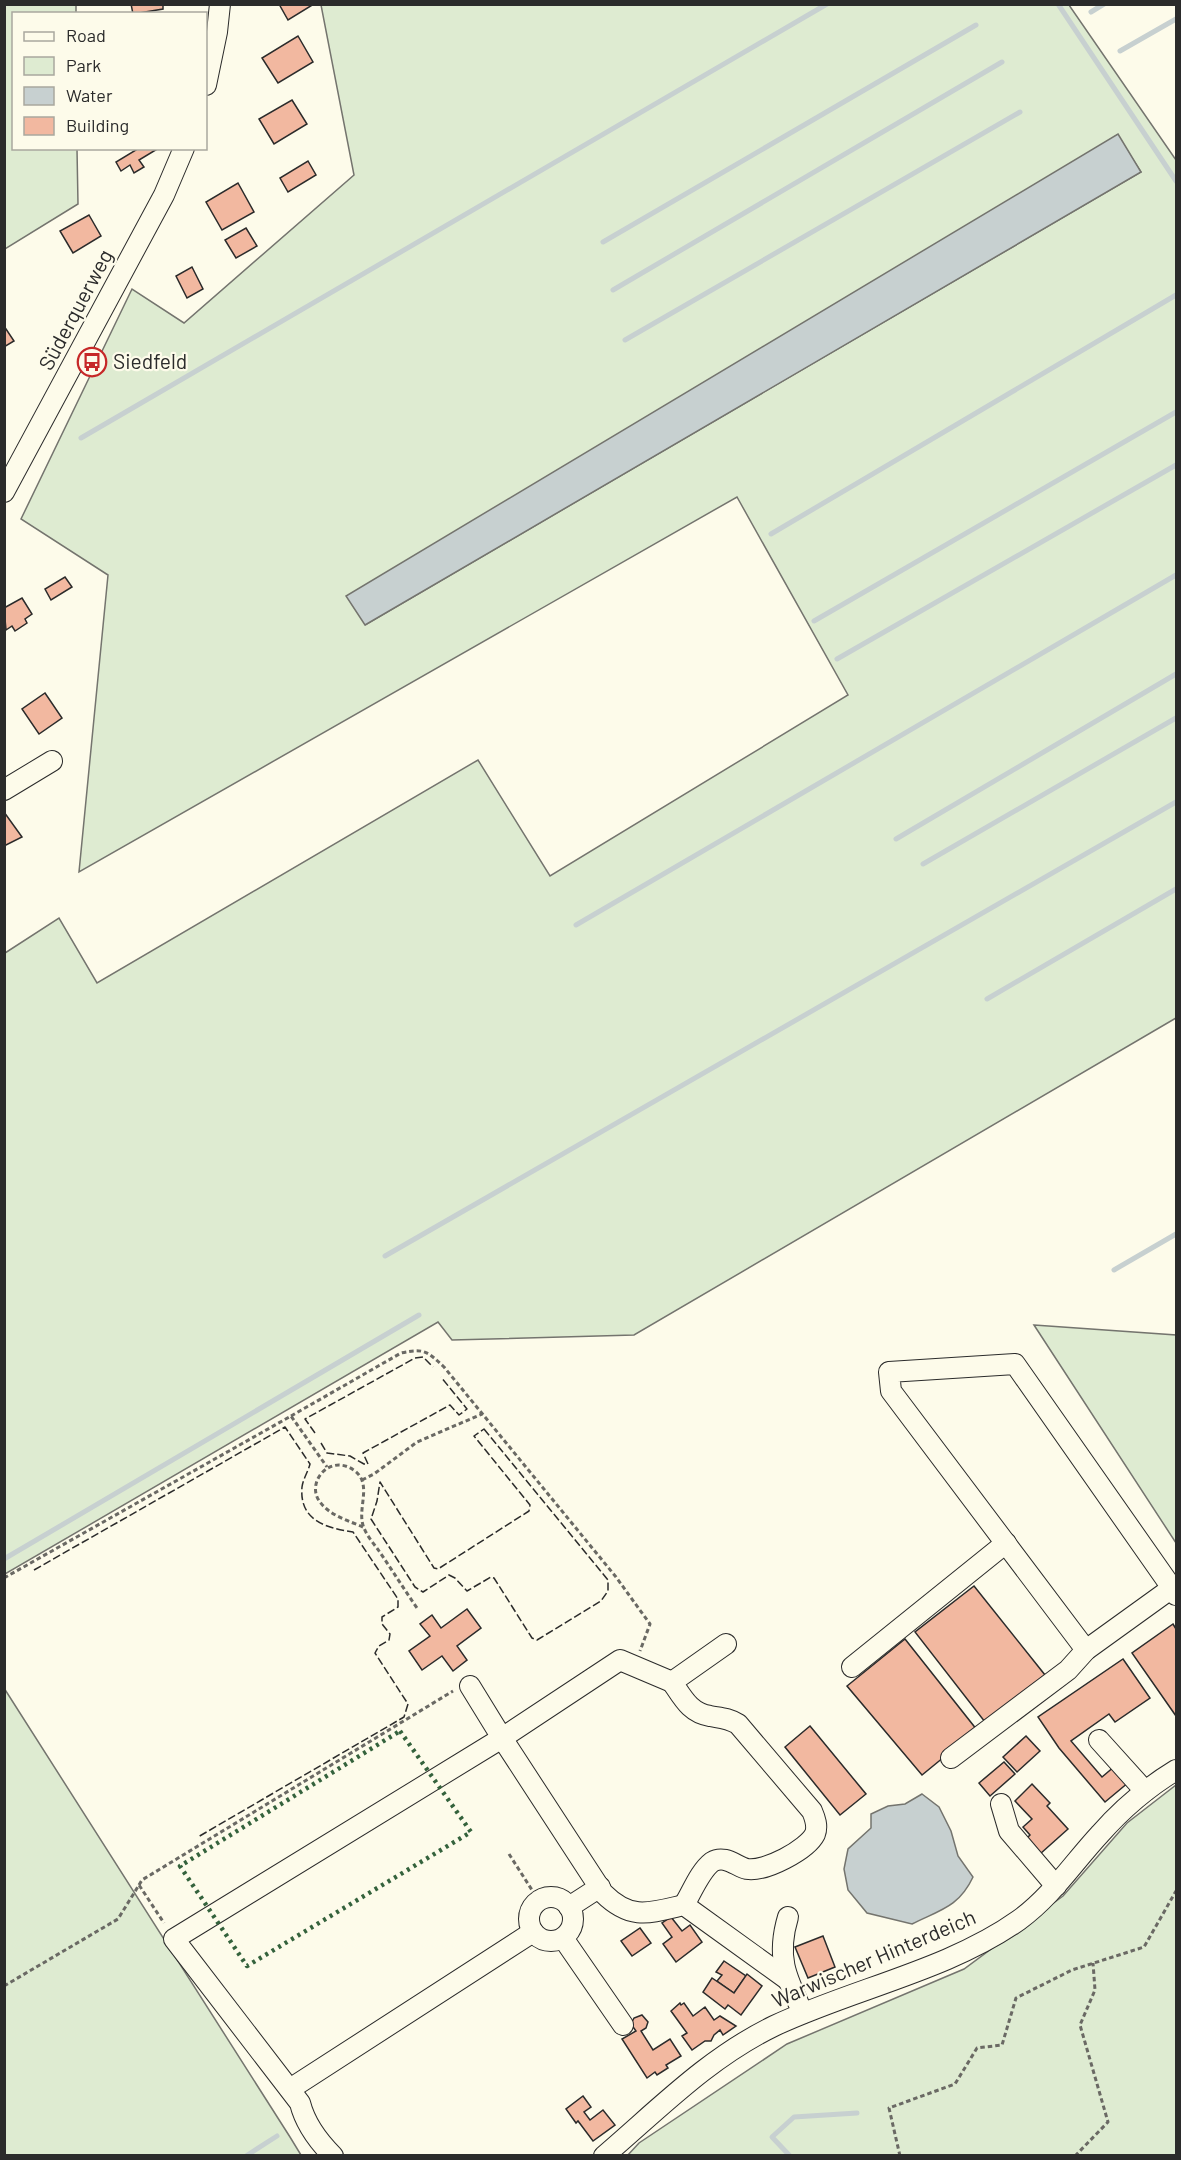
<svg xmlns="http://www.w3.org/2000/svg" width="1181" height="2160" font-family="Barlow,sans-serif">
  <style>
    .green { fill: #deebd1; stroke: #74746e; stroke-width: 1.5; fill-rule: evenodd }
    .water { fill: #c7d0d0; stroke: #74746e; stroke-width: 1.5 }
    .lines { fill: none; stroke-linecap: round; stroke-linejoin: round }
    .stream { stroke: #c7d0d0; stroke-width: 5 }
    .building { fill: #f2b8a0; stroke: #2b2b2b; stroke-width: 1.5 }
    .minor-casing { stroke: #2b2b2b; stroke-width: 22 }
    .path { stroke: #6a6964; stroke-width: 3; stroke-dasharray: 4.5 3; stroke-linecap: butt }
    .minor { stroke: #fdfbea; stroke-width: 20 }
    .hedge { stroke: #34623c; stroke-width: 4.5; stroke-dasharray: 3 4.5; stroke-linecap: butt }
    .fence { stroke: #2b2b2b; stroke-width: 1.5; stroke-dasharray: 8 3; stroke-linecap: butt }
    .labels { text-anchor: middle; stroke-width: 4.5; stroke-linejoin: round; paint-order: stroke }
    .street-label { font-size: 21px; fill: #2b2b2b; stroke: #fdfbea }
    .poi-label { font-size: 21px; fill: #2b2b2b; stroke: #fdfbea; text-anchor: start }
  </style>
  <rect width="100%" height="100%" fill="#fdfbea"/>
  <!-- green -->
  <g class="green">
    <polygon points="5,4 76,5 76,13 14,14 14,148 77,149 78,204 5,249"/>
    <path d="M 321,5 L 1069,5 L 1176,160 L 1176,1018 L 634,1335 L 452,1340 L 438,1322 L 5,1574 L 5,953 L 59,918 L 97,983 L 478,760 L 550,876 L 848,695 L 737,497 L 79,872 L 108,575 L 21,519 L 132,289 L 184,323 L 354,175 ZM 1117,135 L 1141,172 L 365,625 Z"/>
    <polygon points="1034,1325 1176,1335 1176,1543"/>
    <polygon points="4,1688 290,2137 301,2155 5,2155"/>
    <polygon points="1176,1785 1176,2155 627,2156 639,2143 787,2044 964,1969 1063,1896 1127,1823"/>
  </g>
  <!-- water -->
  <g class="water">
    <polygon points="1118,134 1141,172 365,625 346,596"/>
    <path d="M 922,1794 L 939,1807 L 951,1831 L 958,1856 L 973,1877 C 959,1907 940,1910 912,1924 L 867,1913 L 848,1890 L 844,1869 L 848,1849 L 871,1828 L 871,1814 L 888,1806 L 905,1804 Z"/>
  </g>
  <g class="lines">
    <!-- stream -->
    <g class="stream">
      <polyline points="1058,4 1176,181"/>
      <polyline points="1091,12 1104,4"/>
      <polyline points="1120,51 1176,19"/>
      <polyline points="603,242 976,25"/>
      <polyline points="613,290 1002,62"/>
      <polyline points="625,340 1020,112"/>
      <polyline points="81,438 827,4"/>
      <polyline points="771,534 1176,295"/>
      <polyline points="814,621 1176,412"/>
      <polyline points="837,659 1176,465"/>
      <polyline points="896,839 1176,674"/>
      <polyline points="923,864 1176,718"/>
      <polyline points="576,925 1176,575"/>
      <polyline points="987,999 1176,889"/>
      <polyline points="385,1256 1176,802"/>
      <polyline points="1114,1270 1176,1234"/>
      <polyline points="4,1559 419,1315"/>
      <polyline points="246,2156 277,2136"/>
      <polyline points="790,2156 772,2137 794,2117 857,2113"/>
    </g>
  </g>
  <!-- building -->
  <g class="building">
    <polygon points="131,4 163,4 163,9 133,14"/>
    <polygon points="279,4 314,4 288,20"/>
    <polygon points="298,36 313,62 278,83 262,58"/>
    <polygon points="292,100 307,124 274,144 259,119"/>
    <polygon points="135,148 159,148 139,160 144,167 134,173 130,165 121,171 116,162 136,150"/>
    <polygon points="308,161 316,175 288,192 280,178"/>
    <polygon points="238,183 254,212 222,230 206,202"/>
    <polygon points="89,215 101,236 73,253 60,231"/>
    <polygon points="246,228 257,246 236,258 225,240"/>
    <polygon points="192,267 203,289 187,298 176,276"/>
    <polygon points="4,326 14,341 4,347"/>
    <polygon points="65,577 72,587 51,600 45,589"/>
    <polygon points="22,598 32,614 25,619 27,623 15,631 12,626 6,630 4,608"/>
    <polygon points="45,693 62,718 39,734 22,709"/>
    <polygon points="4,812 22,837 4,846"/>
    <polygon points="974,1586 1045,1675 985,1722 915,1632"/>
    <polygon points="467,1609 481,1628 457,1646 467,1660 453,1671 442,1656 422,1670 409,1651 430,1636 420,1624 432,1615 441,1628"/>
    <polygon points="1173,1624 1176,1629 1176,1716 1132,1653"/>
    <polygon points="905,1639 977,1730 922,1775 847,1686"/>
    <polygon points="1123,1659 1150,1698 1115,1722 1109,1714 1071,1741 1102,1777 1115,1766 1129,1782 1105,1802 1059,1748 1038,1717"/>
    <polygon points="810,1726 866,1794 840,1815 785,1747"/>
    <polygon points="1026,1736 1040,1751 1017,1772 1003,1757"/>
    <polygon points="1004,1762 1015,1774 990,1796 979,1783"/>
    <polygon points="1032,1784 1050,1803 1047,1806 1068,1829 1040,1854 1026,1839 1030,1835 1023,1827 1032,1819 1015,1801"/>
    <polygon points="671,1917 682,1931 690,1925 702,1942 676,1962 663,1944 672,1937 662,1923"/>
    <polygon points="640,1928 651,1943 632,1956 621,1941"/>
    <polygon points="823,1936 835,1967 808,1978 795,1947"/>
    <polygon points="724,1961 746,1976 734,1993 717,1981 722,1975 716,1972"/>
    <polygon points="747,1974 762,1986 741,2015 728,2005 725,2009 703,1992 712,1978 734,1993"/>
    <polygon points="680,2003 681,2005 684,2003 693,2016 705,2007 714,2020 720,2016 736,2026 723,2035 720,2030 714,2035 711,2041 705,2041 692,2050 682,2036 687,2033 671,2011"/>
    <polygon points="642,2015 648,2022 646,2028 641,2031 653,2050 670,2039 681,2056 666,2065 668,2068 657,2075 655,2072 647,2078 622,2039 636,2031 631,2024 634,2018"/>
    <polygon points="583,2096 591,2107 584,2112 590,2120 603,2110 615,2125 593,2141 578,2121 576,2123 566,2109"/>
  </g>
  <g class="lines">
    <!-- minor casing -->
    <g class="minor-casing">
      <g id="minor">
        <polyline points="206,85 217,32 220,4"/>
        <polyline points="4,492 164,195 184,148"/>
        <polyline points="4,790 52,761"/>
        <polyline points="1086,1650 891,1391 889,1372 1015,1364 1172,1588"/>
        <polyline points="852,1667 1006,1543"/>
        <polyline points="470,1686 502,1738 620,1660 672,1682"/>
        <polyline points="1099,1740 1145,1791"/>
        <polyline points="951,1758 1068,1670 1086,1650 1172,1588 1176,1595"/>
        <polyline points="1001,1804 1009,1831 1056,1886"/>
        <circle cx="551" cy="1919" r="22"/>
        <path d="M 684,1905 C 692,1892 700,1871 712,1862 C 725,1854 737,1867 747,1869 C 765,1872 807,1850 815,1834 C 818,1826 815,1818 812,1811 L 738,1724 C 728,1718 721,1718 710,1716 C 690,1713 683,1698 672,1682 L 726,1644"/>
        <polyline points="569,1907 600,1887"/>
        <path d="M 788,1917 C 776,1957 786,1977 803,2013"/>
        <polyline points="563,1938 623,2025"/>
        <polyline points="290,2089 533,1932"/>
        <path d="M 333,2156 C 318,2141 305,2123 300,2103 L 174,1939 L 502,1738 L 603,1893 C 631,1921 650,1913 684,1905 L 788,1980"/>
        <path d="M 604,2156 C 659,2109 708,2058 774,2026 C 852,1989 949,1970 1019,1920 C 1052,1896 1073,1863 1100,1834 C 1122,1809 1148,1787 1176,1770"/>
      </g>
    </g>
    <!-- path -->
    <g class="path">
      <path d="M 291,1416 L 401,1353 C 424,1348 427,1351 444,1367 L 616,1577 L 650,1624 L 640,1651"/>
      <polyline points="362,1480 374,1474 417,1442 482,1414"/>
      <path d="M 363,1527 C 349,1521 329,1515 320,1502 C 305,1483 330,1452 355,1471 C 373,1485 356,1510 364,1528 C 367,1536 374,1544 379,1551 C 392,1570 404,1589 417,1608"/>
      <polyline points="4,1578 291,1416 327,1467"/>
      <polyline points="509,1854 539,1901"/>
      <polyline points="139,1885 142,1880 453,1691"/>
      <polyline points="4,1986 118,1919 139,1885 164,1923"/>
      <polyline points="900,2156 889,2108 955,2084 977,2048 1002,2045 1016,1998 1072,1970 1144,1947 1176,1891"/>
      <polyline points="1075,2156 1108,2122 1080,2025 1095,1990 1093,1963"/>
    </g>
    <!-- minor -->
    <use href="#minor" class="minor"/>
    <!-- hedge -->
    <polygon class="hedge" points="400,1731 471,1832 247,1966 180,1866"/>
    <!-- fence -->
    <g class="fence">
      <polygon points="484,1429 608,1580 608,1591 601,1601 537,1640 532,1638 494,1578 491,1577 467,1591 455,1578 449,1575 423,1592 415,1587 371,1519 377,1501 380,1482 434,1568 438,1569 529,1511 530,1505 474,1436"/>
      <polyline points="315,1433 305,1419 415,1358 423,1357 433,1367"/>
      <polyline points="321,1443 327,1453 350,1456 364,1464 368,1464 363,1453 450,1405 459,1415 467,1409 441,1377"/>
      <path d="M 34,1570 L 285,1427 L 310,1464 C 308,1472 303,1479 302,1487 C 299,1521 327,1528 353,1532 L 398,1599 L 398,1607 L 382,1617 L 382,1624 L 390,1634 L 389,1640 L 379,1646 L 375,1653 L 408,1704 L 404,1717 L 198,1837"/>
    </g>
  </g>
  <!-- icons -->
  <defs>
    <g id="bus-ring" transform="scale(1.5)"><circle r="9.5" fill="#fdfbea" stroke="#c62828" stroke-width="1.5"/><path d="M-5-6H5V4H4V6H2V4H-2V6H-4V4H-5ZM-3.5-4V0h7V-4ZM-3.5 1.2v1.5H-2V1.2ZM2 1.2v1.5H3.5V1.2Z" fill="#c62828"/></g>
  </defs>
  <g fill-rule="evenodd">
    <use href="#bus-ring" x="92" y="362"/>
  </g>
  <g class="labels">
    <!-- street labels -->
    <g class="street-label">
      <text transform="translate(76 310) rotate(-62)" y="7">Süderquerweg</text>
      <text transform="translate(874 1959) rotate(-23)" y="7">Warwischer Hinterdeich</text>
    </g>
    <!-- poi labels -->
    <g class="poi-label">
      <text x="113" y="369">Siedfeld</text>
    </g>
  </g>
  <!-- border -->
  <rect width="1181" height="2160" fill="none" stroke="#2b2b2b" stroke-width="12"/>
  <!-- legend -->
  <rect x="12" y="12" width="195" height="138" fill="#fdfbea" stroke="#a9a89e" stroke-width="1.5"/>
  <rect x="24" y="32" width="30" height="9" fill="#fdfbea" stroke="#a9a89e" stroke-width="1.5"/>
  <text x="66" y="42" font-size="18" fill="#2b2b2b">Road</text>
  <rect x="24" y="57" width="30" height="18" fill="#deebd1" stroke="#a9a89e" stroke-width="1.5"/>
  <text x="66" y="72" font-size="18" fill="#2b2b2b">Park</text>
  <rect x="24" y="87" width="30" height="18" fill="#c7d0d0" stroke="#a9a89e" stroke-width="1.5"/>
  <text x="66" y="102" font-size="18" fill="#2b2b2b">Water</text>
  <rect x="24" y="117" width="30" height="18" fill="#f2b8a0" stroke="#a9a89e" stroke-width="1.5"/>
  <text x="66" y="132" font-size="18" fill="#2b2b2b">Building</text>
</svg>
